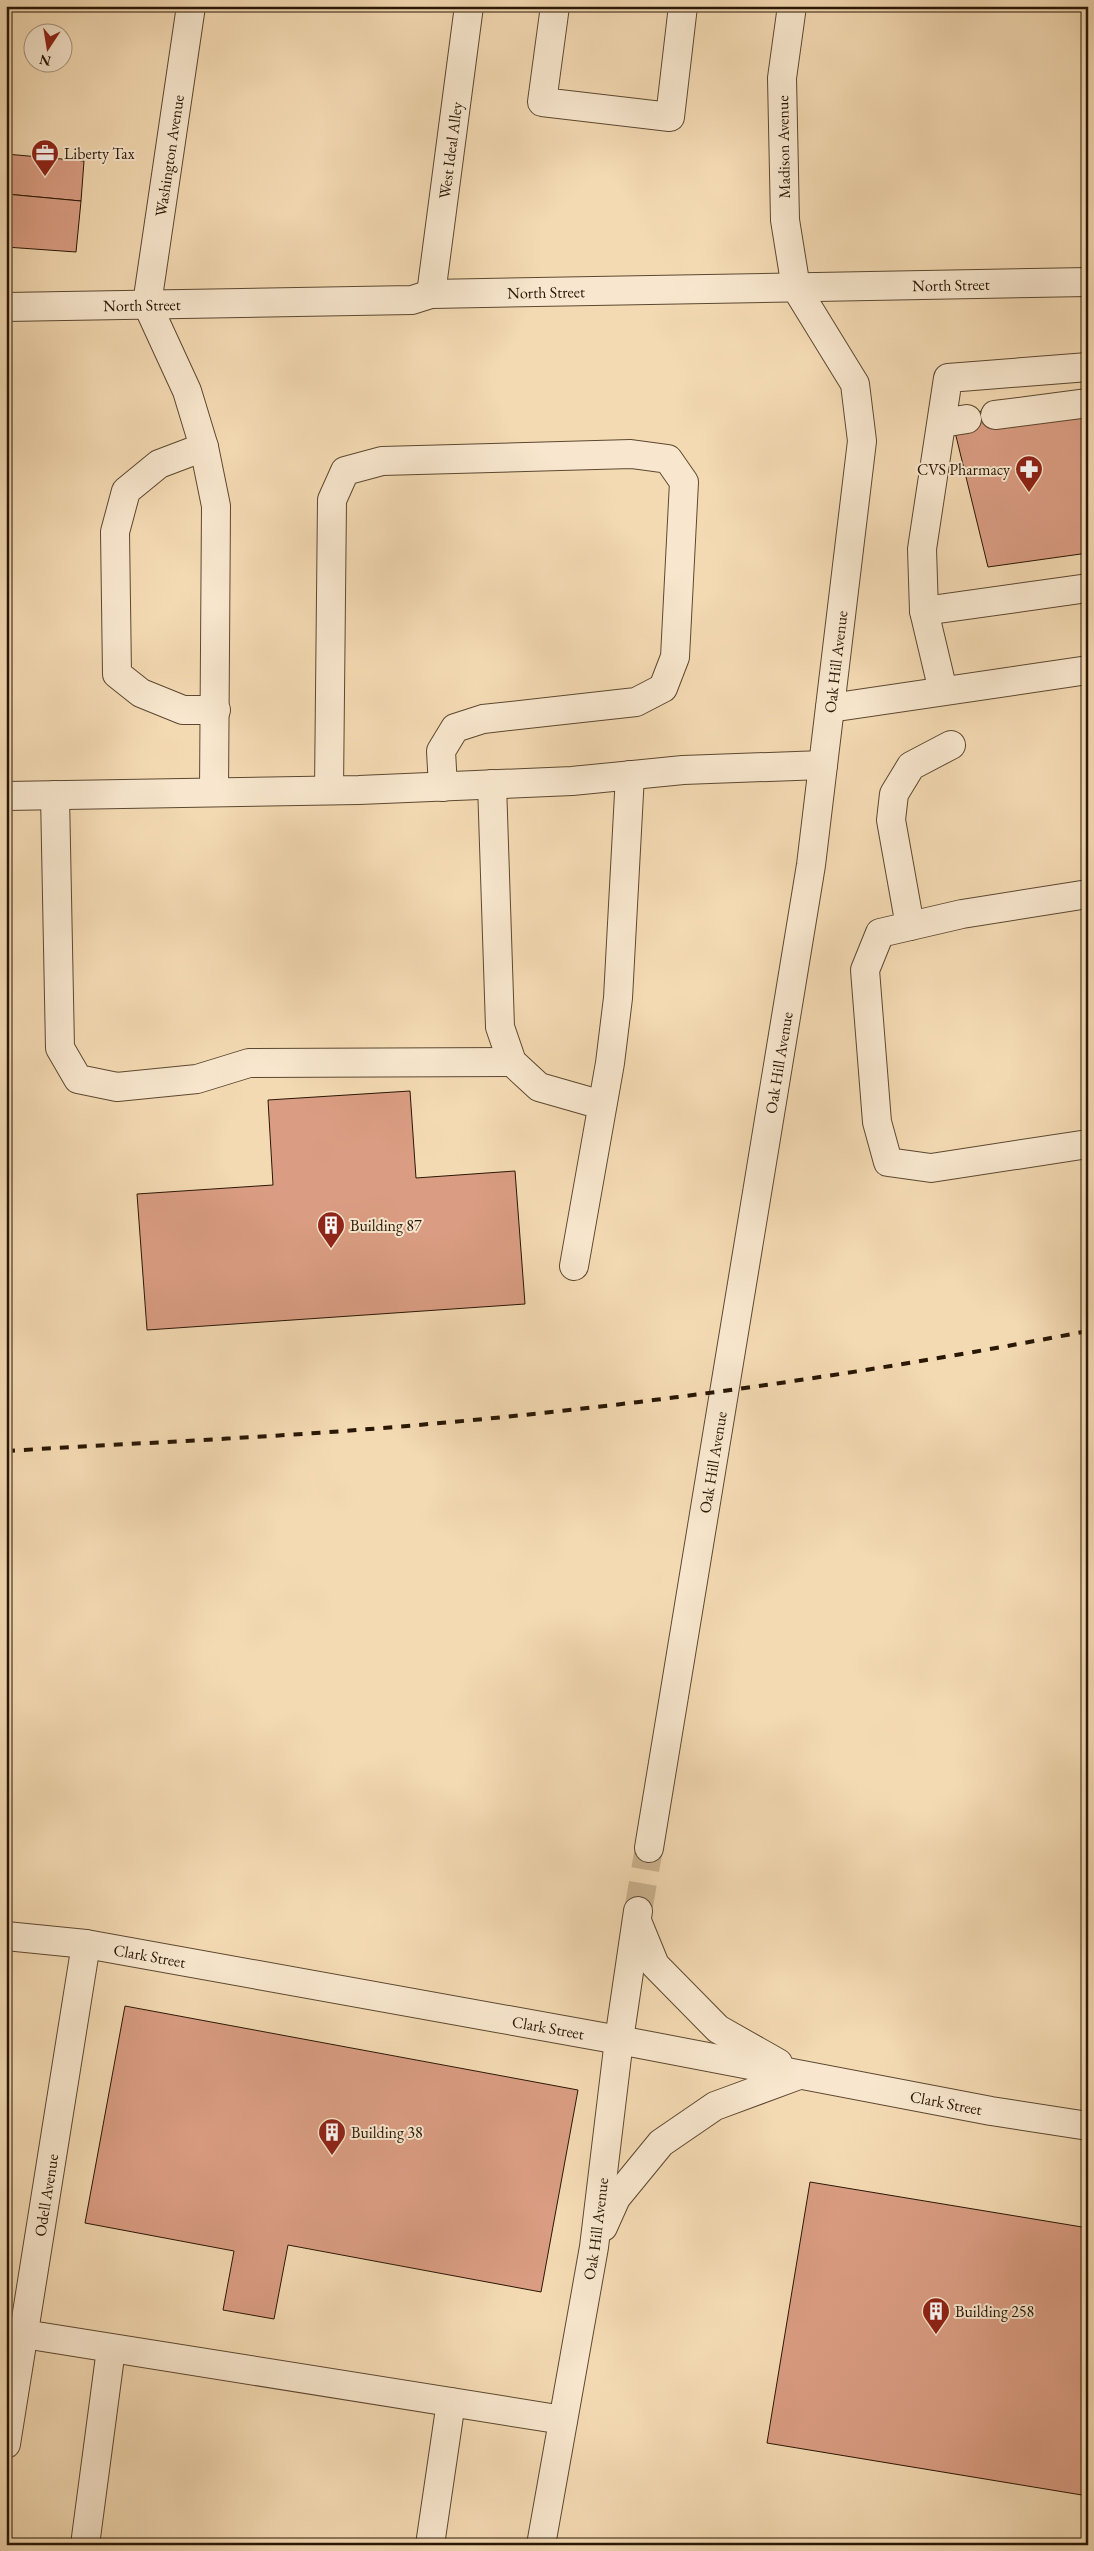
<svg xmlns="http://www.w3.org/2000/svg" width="1094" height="2551" font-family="'EB Garamond',serif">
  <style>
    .building { fill: #da9d83; stroke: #291705 }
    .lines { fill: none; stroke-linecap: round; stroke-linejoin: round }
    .minor-tunnel { stroke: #cbb390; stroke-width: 28; stroke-dasharray: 28 14; stroke-linecap: butt }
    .minor-casing { stroke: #5c4830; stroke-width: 30 }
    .minor { stroke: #f8e7ce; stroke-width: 28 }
    .rail { stroke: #291705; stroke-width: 4; stroke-dasharray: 9 9; stroke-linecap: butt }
    .labels { text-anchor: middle; stroke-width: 4; stroke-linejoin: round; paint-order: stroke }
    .street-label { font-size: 16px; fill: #291705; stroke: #f8e7ce }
    .poi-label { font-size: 16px; fill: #291705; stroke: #f8e7ce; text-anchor: start }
  </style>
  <rect width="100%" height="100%" fill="#f4dab3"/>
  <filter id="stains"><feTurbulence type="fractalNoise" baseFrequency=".004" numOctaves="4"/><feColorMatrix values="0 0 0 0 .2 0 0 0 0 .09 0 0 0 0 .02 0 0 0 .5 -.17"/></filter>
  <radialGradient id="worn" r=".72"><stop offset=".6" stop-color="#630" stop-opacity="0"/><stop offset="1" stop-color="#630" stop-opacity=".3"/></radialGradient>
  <!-- building -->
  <g class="building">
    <polygon points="6,154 84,161 81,201 6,194"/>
    <polygon points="6,194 81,201 76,252 6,247"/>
    <polygon points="993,410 1088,414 1088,553 988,567 955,432 966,413"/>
    <polygon points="410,1091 416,1178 515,1171 525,1304 147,1330 137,1194 273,1185 268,1100"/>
    <polygon points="125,2006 578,2090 541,2292 288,2245 274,2319 223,2310 234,2251 85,2223"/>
    <polygon points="810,2182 1088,2228 1088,2496 767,2443"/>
  </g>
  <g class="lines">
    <!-- minor-tunnel -->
    <polyline class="minor-tunnel" points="638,1911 649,1848"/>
    <!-- minor casing -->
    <g class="minor-casing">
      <g id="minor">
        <polyline points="555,6 542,102 670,117 683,6"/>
        <path id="s1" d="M 431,294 L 469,6"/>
        <polyline points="147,304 187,391 204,447 216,506 214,792"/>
        <path id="s2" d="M 147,304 L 191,6"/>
        <path id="s3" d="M 6,307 L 412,300 L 431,294 L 1088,282"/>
        <polyline points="995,415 1088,403"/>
        <polyline points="942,423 967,419"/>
        <polyline points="204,447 159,464 126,491 115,532 117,674 141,693 183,710 216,710"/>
        <polyline points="924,611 922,549 948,378 1088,367"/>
        <polyline points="943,691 924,611 1088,588"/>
        <polyline points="830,708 1088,670"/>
        <polyline points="492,784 500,1027 512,1062 539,1087 602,1105"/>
        <polyline points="329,790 332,500 345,471 382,461 631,454 668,459 684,482 675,657 663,688 636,702 483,719 455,728 441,751 443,787"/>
        <polyline points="55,795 60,1048 78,1079 117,1087 197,1079 249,1063 512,1062"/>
        <polyline points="6,796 359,790 572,781 683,770 823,765"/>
        <polyline points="1088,894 962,914 880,933 865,970 877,1122 888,1162 931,1168 1088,1144"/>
        <polyline points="910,926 891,820 894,794 911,766 951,745"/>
        <polyline points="574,1266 610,1063 618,998 630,775"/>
        <path id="s4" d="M 649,1848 L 811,865 L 862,441 L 855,384 L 796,288 L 785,220 L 782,78 L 792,6"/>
        <polyline points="637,1921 655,1965 718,2029 778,2063"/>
        <path id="s5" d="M 6,1936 L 86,1944 L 619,2040 L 991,2111 L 1088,2126"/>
        <polyline points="603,2227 616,2198 661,2143 715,2106 799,2075"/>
        <polyline points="24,2334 563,2420"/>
        <path id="s6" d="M 6,2444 L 86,1944"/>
        <polyline points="85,2545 111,2349"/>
        <polyline points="430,2545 451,2402"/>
        <path id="s7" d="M 541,2545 L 594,2247 L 619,2040 L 638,1911"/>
      </g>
    </g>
    <!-- minor -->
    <use href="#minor" class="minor"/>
    <!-- rail -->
    <path class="rail" d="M 6,1451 C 135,1443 265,1438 394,1427 C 627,1408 858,1375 1088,1331"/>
  </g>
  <!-- icons -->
  <defs>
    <g id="office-pin" transform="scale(1.4375)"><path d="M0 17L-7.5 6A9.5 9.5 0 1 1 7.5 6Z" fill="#8f2418" stroke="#f8e7ce"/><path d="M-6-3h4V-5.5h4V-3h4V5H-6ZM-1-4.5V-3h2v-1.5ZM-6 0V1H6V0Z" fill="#fff"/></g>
    <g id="pharmacy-pin" transform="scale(1.4375)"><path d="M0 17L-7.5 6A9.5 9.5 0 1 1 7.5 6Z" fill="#8f2418" stroke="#f8e7ce"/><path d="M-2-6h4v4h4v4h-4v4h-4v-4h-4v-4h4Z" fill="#fff"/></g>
    <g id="building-pin" transform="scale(1.4375)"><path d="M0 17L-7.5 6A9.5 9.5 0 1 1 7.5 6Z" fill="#8f2418" stroke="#f8e7ce"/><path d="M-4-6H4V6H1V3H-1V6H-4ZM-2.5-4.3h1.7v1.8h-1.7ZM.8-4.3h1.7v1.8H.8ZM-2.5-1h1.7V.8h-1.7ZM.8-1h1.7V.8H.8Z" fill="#fff"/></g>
  </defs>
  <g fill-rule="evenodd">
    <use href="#office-pin" x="45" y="153"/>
    <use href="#pharmacy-pin" x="1029" y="469"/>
    <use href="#building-pin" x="331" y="1225"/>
    <use href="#building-pin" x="332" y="2132"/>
    <use href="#building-pin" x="936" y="2311"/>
  </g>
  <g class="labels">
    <!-- street labels -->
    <g class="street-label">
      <text transform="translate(783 147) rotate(-91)" y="6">Madison Avenue</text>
      <text dy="6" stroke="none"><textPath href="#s1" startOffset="145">West Ideal Alley</textPath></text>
      <text dy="6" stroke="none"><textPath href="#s2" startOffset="150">Washington Avenue</textPath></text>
      <text dy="6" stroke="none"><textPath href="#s3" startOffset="946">North Street</textPath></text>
      <text dy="6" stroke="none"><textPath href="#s3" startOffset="541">North Street</textPath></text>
      <text dy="6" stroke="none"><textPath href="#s3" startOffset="136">North Street</textPath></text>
      <text dy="6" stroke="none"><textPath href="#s4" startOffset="1201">Oak Hill Avenue</textPath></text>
      <text dy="6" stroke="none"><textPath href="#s4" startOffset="796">Oak Hill Avenue</textPath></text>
      <text dy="6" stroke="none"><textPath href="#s4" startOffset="391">Oak Hill Avenue</textPath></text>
      <text dy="6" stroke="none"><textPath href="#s5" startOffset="145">Clark Street</textPath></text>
      <text dy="6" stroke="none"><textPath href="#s5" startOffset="550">Clark Street</textPath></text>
      <text dy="6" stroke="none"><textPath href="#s5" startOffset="955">Clark Street</textPath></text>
      <text dy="6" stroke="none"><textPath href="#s6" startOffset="252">Odell Avenue</textPath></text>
      <text dy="6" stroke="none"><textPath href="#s7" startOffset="321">Oak Hill Avenue</textPath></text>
    </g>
    <!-- poi labels -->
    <g class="poi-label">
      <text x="64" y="159">Liberty Tax</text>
      <text x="1010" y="475" text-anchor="end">CVS Pharmacy</text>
      <text x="350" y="1231">Building 87</text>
      <text x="351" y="2138">Building 38</text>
      <text x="955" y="2317">Building 258</text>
    </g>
  </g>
  <!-- margin -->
  <rect width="1094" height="2551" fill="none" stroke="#f4dab3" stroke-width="25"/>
  <rect x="8" y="8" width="1079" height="2536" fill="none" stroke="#291705" stroke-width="2.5"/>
  <rect x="12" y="12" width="1069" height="2526" fill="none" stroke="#291705"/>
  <!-- north arrow -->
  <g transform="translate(48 48) rotate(192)"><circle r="24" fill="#f8e7ce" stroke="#a5947e"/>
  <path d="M0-4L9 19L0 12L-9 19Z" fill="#8f2418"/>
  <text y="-8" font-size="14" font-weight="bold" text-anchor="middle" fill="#291705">N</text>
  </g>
  <rect width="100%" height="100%" filter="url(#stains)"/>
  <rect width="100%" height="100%" fill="url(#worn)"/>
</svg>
